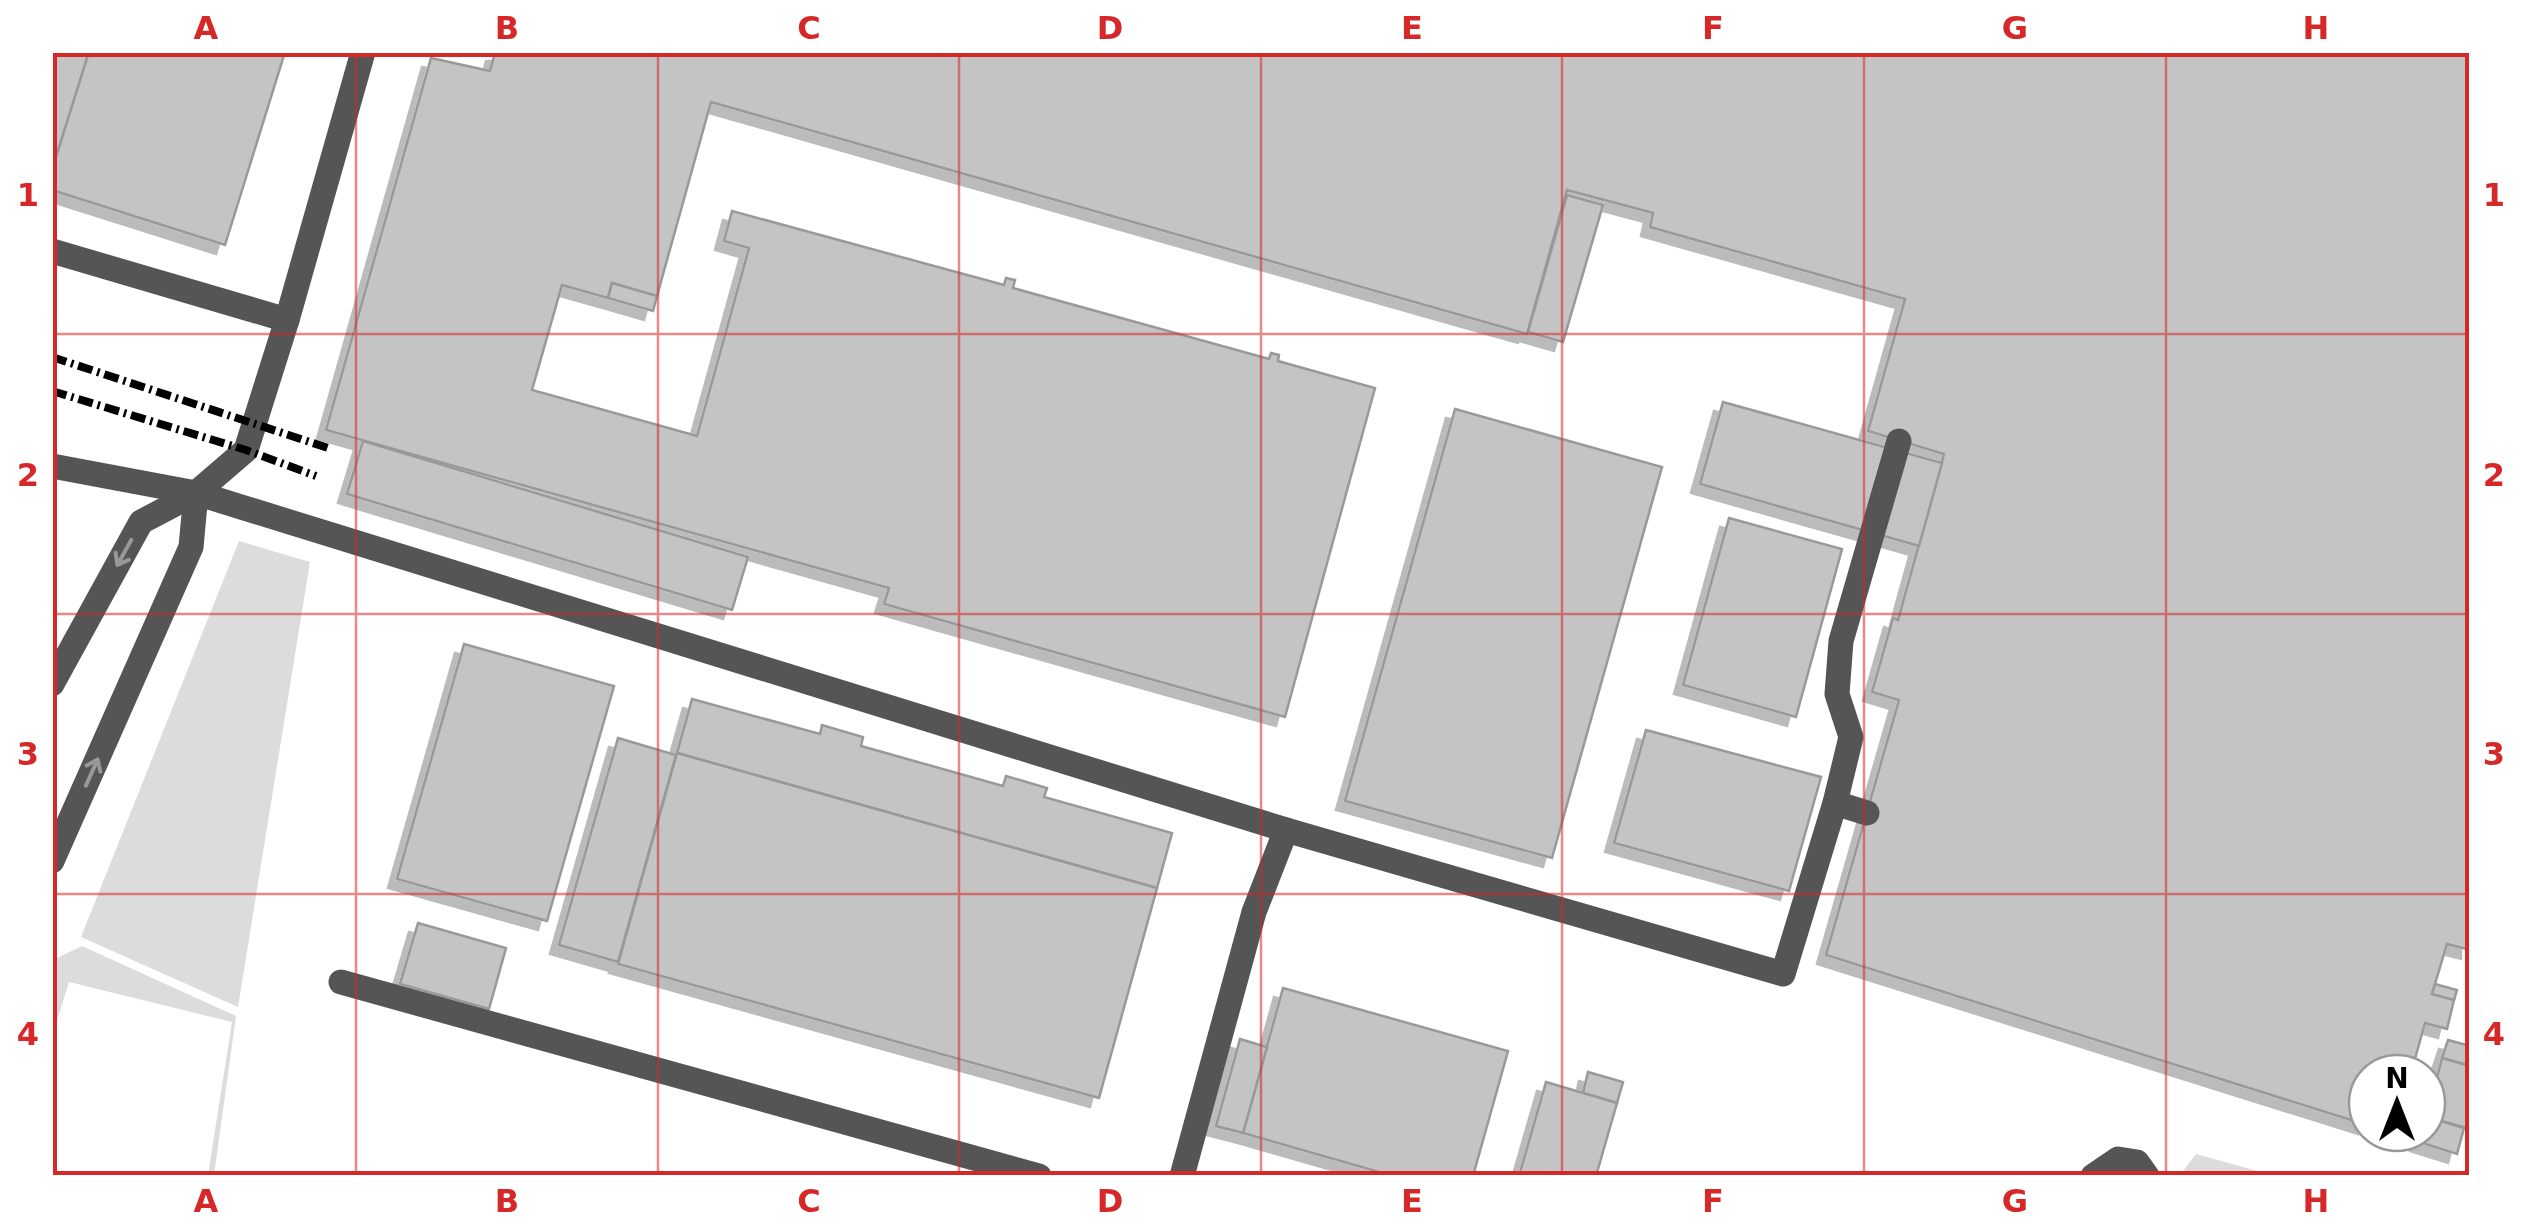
<svg xmlns="http://www.w3.org/2000/svg" width="2522" height="1228" font-family="'DejaVu Sans',sans-serif">
  <style>
    .green { fill: #dcdcdc }
    .building { fill: #c4c4c4; stroke: #999; stroke-width: 2.5; filter: url(#shadow) }
    .lines { fill: none; stroke-linecap: round; stroke-linejoin: round }
    .minor { stroke: #555; stroke-width: 25 }
    .rail { stroke: #000; stroke-width: 8; stroke-dasharray: 15 5 2.5 5; stroke-linecap: butt }
    .oneway { stroke: #999 }
    .grid { fill: none; stroke: #d62828; stroke-width: 2.5; stroke-opacity: 0.55 }
    .neatline { fill: none; stroke: #d62828; stroke-width: 4 }
    .grid-label { font-size: 32px; text-anchor: middle; font-weight: bold; fill: #d62828 }
  </style>
  <defs>
    <filter id="shadow"><feDropShadow dx="-9" dy="9" stdDeviation="0" flood-color="#0004"/></filter>
  </defs>
  <rect width="100%" height="100%" fill="#fff"/>
  <!-- green -->
  <g class="green">
    <polygon points="239,541 310,562 238,1007 81,937"/>
    <polygon points="82,946 236,1016 214,1175 208,1175 232,1022 69,982 53,1033 53,960"/>
    <polygon points="2196,1154 2272,1175 2180,1175"/>
  </g>
  <!-- building -->
  <g class="building">
    <polygon points="52,52 89,52 52,170"/>
    <polygon points="89,52 285,52 225,245 52,190 52,170"/>
    <polygon points="495,52 2470,52 2470,950 2447,944 2432,994 2454,1000 2447,1029 2425,1023 2411,1073 2367,1073 2367,1125 1826,955 1899,700 1872,692 1893,618 1898,620 1944,454 1868,431 1905,299 1650,227 1653,213 1567,190 1527,334 711,102 657,296 612,283 608,298 562,285 532,390 697,436 749,248 724,241 732,211 1004,285 1006,278 1015,280 1013,288 1269,359 1271,353 1279,355 1278,361 1375,388 1285,717 884,604 889,588 326,430 431,58 490,71"/>
    <polygon points="1567,195 1603,205 1563,342 1528,332"/>
    <polygon points="612,283 657,296 653,311 608,298"/>
    <polygon points="1723,402 1942,463 1919,546 1700,484"/>
    <polygon points="1455,409 1662,467 1552,858 1345,801"/>
    <polygon points="363,441 748,557 732,610 347,494"/>
    <polygon points="1729,518 1842,549 1796,717 1683,685"/>
    <polygon points="464,644 614,686 547,921 397,879"/>
    <polygon points="692,699 820,734 822,725 863,737 861,746 1003,786 1006,776 1047,788 1044,797 1172,833 1157,888 677,753"/>
    <polygon points="1646,730 1821,777 1789,891 1614,843"/>
    <polygon points="618,738 676,755 618,962 559,945"/>
    <polygon points="677,753 1157,888 1099,1098 618,964"/>
    <polygon points="418,923 506,948 489,1009 400,984"/>
    <polygon points="2435,984 2457,990 2454,1000 2432,994"/>
    <polygon points="1283,988 1508,1051 1473,1176 1393,1176 1243,1133"/>
    <polygon points="1240,1039 1267,1047 1243,1133 1216,1126"/>
    <polygon points="2448,1040 2470,1046 2470,1066 2442,1058"/>
    <polygon points="2442,1058 2470,1066 2470,1129 2427,1117"/>
    <polygon points="1588,1072 1623,1082 1617,1103 1583,1093"/>
    <polygon points="1546,1082 1617,1103 1596,1176 1519,1176"/>
    <polygon points="2427,1117 2464,1128 2457,1154 2419,1142 2422,1133 2427,1133"/>
  </g>
  <g class="lines">
    <!-- minor -->
    <g class="minor">
      <polyline points="52,251 287,320"/>
      <polyline points="52,466 196,493 1286,830 1783,974 1835,803 1851,737 1837,694 1841,641 1899,441"/>
      <polyline points="52,684 141,522 196,493 246,450 287,320 363,52"/>
      <polyline points="1835,803 1867,813"/>
      <polyline points="52,861 191,547 196,493"/>
      <polyline points="341,982 1039,1176"/>
      <polyline points="1182,1176 1254,912 1286,830"/>
      <polyline points="2093,1176 2118,1159 2137,1162 2147,1176"/>
    </g>
    <!-- rail -->
    <g class="rail">
      <polyline points="52,357 328,448"/>
      <polyline points="52,391 246,450 316,476"/>
    </g>
  </g>
  <!-- one-way arrows -->
  <defs><path id="oneway-shaft" d="M-6 0H5M1.5-3L5.5 0L1.5 3" fill="none" stroke-width="1.6" stroke-linecap="round" stroke-linejoin="round" transform="scale(2.5)"/></defs>
  <g class="oneway">
    <use href="#oneway-shaft" transform="translate(124 553) rotate(119)"/>
    <use href="#oneway-shaft" transform="translate(92 772) rotate(-66)"/>
  </g>
  <!-- grid -->
  <path class="grid" d="M 356,52 L 356,1176M 658,52 L 658,1176M 959,52 L 959,1176M 1261,52 L 1261,1176M 1562,52 L 1562,1176M 1864,52 L 1864,1176M 2166,52 L 2166,1176M 52,334 L 2470,334M 52,614 L 2470,614M 52,894 L 2470,894"/>
  <!-- border -->
  <rect width="2522" height="1228" fill="none" stroke="#ffffff" stroke-width="110"/>
  <!-- north arrow -->
  <g transform="translate(2397 1103)"><circle r="48" fill="#ffffff" stroke="#999999" stroke-width="2.5"/>
  <path d="M0-8L18 38L0 25L-18 38Z" fill="#000000"/>
  <text y="-15" font-size="28" font-weight="bold" text-anchor="middle" fill="#000000">N</text>
  </g>
  <rect x="55" y="55" width="2412" height="1118" class="neatline"/>
  <g class="grid-label">
    <text x="206" y="39">A</text>
    <text x="507" y="39">B</text>
    <text x="809" y="39">C</text>
    <text x="1110" y="39">D</text>
    <text x="1412" y="39">E</text>
    <text x="1713" y="39">F</text>
    <text x="2015" y="39">G</text>
    <text x="2316" y="39">H</text>
    <text x="28" y="206">1</text>
    <text x="2494" y="206">1</text>
    <text x="28" y="486">2</text>
    <text x="2494" y="486">2</text>
    <text x="28" y="765">3</text>
    <text x="2494" y="765">3</text>
    <text x="28" y="1045">4</text>
    <text x="2494" y="1045">4</text>
    <text x="206" y="1212">A</text>
    <text x="507" y="1212">B</text>
    <text x="809" y="1212">C</text>
    <text x="1110" y="1212">D</text>
    <text x="1412" y="1212">E</text>
    <text x="1713" y="1212">F</text>
    <text x="2015" y="1212">G</text>
    <text x="2316" y="1212">H</text>
  </g>
</svg>
